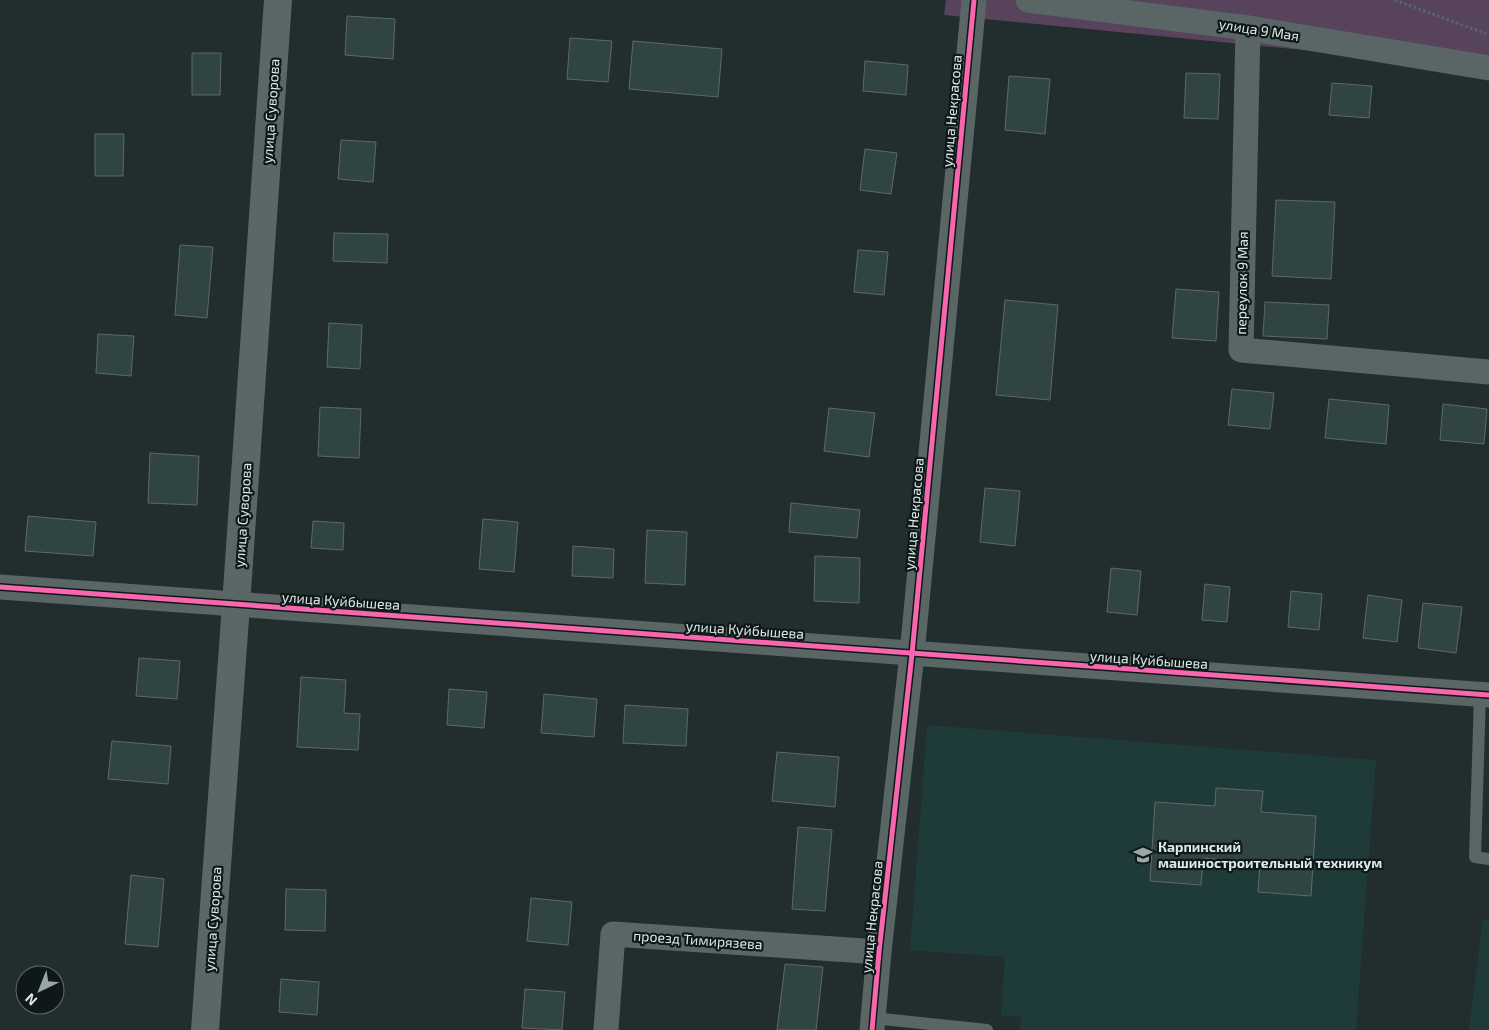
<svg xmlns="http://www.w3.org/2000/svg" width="1489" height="1030" font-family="'Exo 2',sans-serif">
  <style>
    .built { fill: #1f3b39 }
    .green { fill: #58435d }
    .building { fill: #314444; stroke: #5f6868 }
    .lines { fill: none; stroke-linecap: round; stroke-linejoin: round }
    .path { stroke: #5b6564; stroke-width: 3; stroke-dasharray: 2.5 2.5; stroke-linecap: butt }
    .lane { stroke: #5a6665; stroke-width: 12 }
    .street { stroke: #5a6665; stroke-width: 25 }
    .secondary { stroke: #596867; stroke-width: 28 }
    .cycleway-casing { stroke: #0f1818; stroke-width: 8 }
    .cycleway { stroke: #f766af; stroke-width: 5 }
    .labels { text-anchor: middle; stroke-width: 4.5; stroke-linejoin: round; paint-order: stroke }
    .street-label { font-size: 14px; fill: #dce9e8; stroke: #0f1818 }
    .poi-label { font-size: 14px; font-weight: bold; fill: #dce9e8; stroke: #0f1818; text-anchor: start }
  </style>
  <rect width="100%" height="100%" fill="#222d2d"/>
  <!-- built -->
  <g class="built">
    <polygon points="927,725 1376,760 1356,1030 1020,1030 1021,1017 1001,1016 1005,957 910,950"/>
    <polygon points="1483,919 1489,920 1489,1030 1469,1030"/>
  </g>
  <!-- green -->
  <polygon class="green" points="946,0 1489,0 1489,68 944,15"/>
  <!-- building -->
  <g class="building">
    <polygon points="347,16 395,19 393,59 345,55"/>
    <polygon points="570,38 612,41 608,82 567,79"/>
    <polygon points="633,41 722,49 718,97 629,89"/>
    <polygon points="192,53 221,53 220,95 192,95"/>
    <polygon points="865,61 908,65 906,95 863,91"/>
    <polygon points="1186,73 1220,74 1218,119 1184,118"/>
    <polygon points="1009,76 1050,79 1045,134 1005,130"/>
    <polygon points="1332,83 1372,86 1369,118 1329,115"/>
    <polygon points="95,134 124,134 123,176 95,176"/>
    <polygon points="341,140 376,142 373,182 338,179"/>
    <polygon points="865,149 897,153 891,194 860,190"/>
    <polygon points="1276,200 1335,202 1331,279 1272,276"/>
    <polygon points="334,233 388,234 387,263 333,261"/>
    <polygon points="180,245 213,247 207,318 175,315"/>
    <polygon points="858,250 888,252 884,295 854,292"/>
    <polygon points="1176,289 1219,292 1216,341 1172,338"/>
    <polygon points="1005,300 1058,305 1050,400 996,395"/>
    <polygon points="1265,302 1329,305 1327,339 1263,336"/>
    <polygon points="329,323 362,325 360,369 327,367"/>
    <polygon points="98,334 134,336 131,376 96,373"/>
    <polygon points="1232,389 1274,393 1270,429 1228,425"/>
    <polygon points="1329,399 1389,405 1386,444 1325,438"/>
    <polygon points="1443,404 1487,409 1484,444 1440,440"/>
    <polygon points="320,407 361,409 359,458 318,456"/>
    <polygon points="829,408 875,413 869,457 824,451"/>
    <polygon points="150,453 199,456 197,505 148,503"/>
    <polygon points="985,488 1020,491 1015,546 980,542"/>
    <polygon points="791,503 860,510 857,538 789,532"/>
    <polygon points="28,516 96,522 93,556 25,551"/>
    <polygon points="483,519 518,522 514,572 479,569"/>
    <polygon points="313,521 344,523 343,550 311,548"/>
    <polygon points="647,530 687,532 685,585 645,583"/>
    <polygon points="573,546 614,549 613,578 572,576"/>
    <polygon points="815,556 860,558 859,603 814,601"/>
    <polygon points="1111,568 1141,571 1137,615 1107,612"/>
    <polygon points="1205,584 1230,587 1227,622 1202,620"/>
    <polygon points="1291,591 1322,594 1319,630 1288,627"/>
    <polygon points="1368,595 1402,600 1397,642 1363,638"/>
    <polygon points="1423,603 1462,607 1456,653 1418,648"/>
    <polygon points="139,658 180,661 177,699 136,696"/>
    <polygon points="301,677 346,680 344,713 360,714 358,750 297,747"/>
    <polygon points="449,689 487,692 484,728 447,725"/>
    <polygon points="544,694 597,699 594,737 541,733"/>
    <polygon points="625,705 688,709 686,746 623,743"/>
    <polygon points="112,741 171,746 168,784 108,779"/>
    <polygon points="777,752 839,757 835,807 772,801"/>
    <polygon points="1216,788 1263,791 1261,812 1316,816 1311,896 1258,892 1260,863 1203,858 1201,885 1150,881 1155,802 1215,806"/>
    <polygon points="798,827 832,830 825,911 792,909"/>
    <polygon points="131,875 164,879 158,947 125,944"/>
    <polygon points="286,889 326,890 325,931 285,930"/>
    <polygon points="531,898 572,902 568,945 527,941"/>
    <polygon points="785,964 823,967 816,1030 777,1030"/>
    <polygon points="281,979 319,982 317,1015 279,1012"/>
    <polygon points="525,989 565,992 562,1030 522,1028"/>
  </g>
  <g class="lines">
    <!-- path -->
    <polyline class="path" points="1395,0 1489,35"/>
    <!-- lane -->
    <g class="lane">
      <polyline points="1480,695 1475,857 1489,859"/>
      <polyline points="873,1018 987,1030"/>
    </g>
    <!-- street -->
    <g class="street">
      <polyline points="1028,0 1248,28 1489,68"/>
      <polyline points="1248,28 1241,350 1489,372"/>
      <polyline points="0,587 1489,695"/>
      <polyline points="606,1030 613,934 879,952"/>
      <polyline points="872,1030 879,952 912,654 974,0"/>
    </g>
    <!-- secondary -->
    <polyline class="secondary" points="205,1030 236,605 278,0"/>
    <!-- cycleway casing -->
    <g class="cycleway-casing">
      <g id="cycleway">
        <polyline points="0,587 1489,695"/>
        <polyline points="872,1030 879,952 912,654 974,0"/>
      </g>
    </g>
    <!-- cycleway -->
    <use href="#cycleway" class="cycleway"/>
  </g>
  <!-- icons -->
  <defs>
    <g id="university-bare" transform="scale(1.5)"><path d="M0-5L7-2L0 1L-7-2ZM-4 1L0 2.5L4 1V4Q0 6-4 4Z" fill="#9ba7a7" stroke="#0f1818" stroke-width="2.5" paint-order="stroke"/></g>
  </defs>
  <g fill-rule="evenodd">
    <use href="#university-bare" x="1143" y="855"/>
  </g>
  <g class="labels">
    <!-- street labels -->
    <g class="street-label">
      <text transform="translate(1259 30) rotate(9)" y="5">улица 9 Мая</text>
      <text transform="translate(271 111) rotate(-86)" y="5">улица Суворова</text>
      <text transform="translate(952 111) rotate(-85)" y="5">улица Некрасова</text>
      <text transform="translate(1242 283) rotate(-89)" y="5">переулок 9 Мая</text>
      <text transform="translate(914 514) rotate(-85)" y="5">улица Некрасова</text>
      <text transform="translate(243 515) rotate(-86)" y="5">улица Суворова</text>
      <text transform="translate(341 601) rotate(4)" y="5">улица Куйбышева</text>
      <text transform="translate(745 630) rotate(4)" y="5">улица Куйбышева</text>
      <text transform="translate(1149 660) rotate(4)" y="5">улица Куйбышева</text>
      <text transform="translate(872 917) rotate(-84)" y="5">улица Некрасова</text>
      <text transform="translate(213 919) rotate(-86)" y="5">улица Суворова</text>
      <text transform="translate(698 940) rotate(4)" y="5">проезд Тимирязева</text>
    </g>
    <!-- poi labels -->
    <g class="poi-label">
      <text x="1158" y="852">Карпинский<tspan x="1158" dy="16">машиностроительный техникум</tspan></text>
    </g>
  </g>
  <!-- north arrow -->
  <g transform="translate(40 990) rotate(223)"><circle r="24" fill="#0f1818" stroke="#616c6b"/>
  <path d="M0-4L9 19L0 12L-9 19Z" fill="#9ba7a7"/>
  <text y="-8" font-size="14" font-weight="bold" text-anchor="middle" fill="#dce9e8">N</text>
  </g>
</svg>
